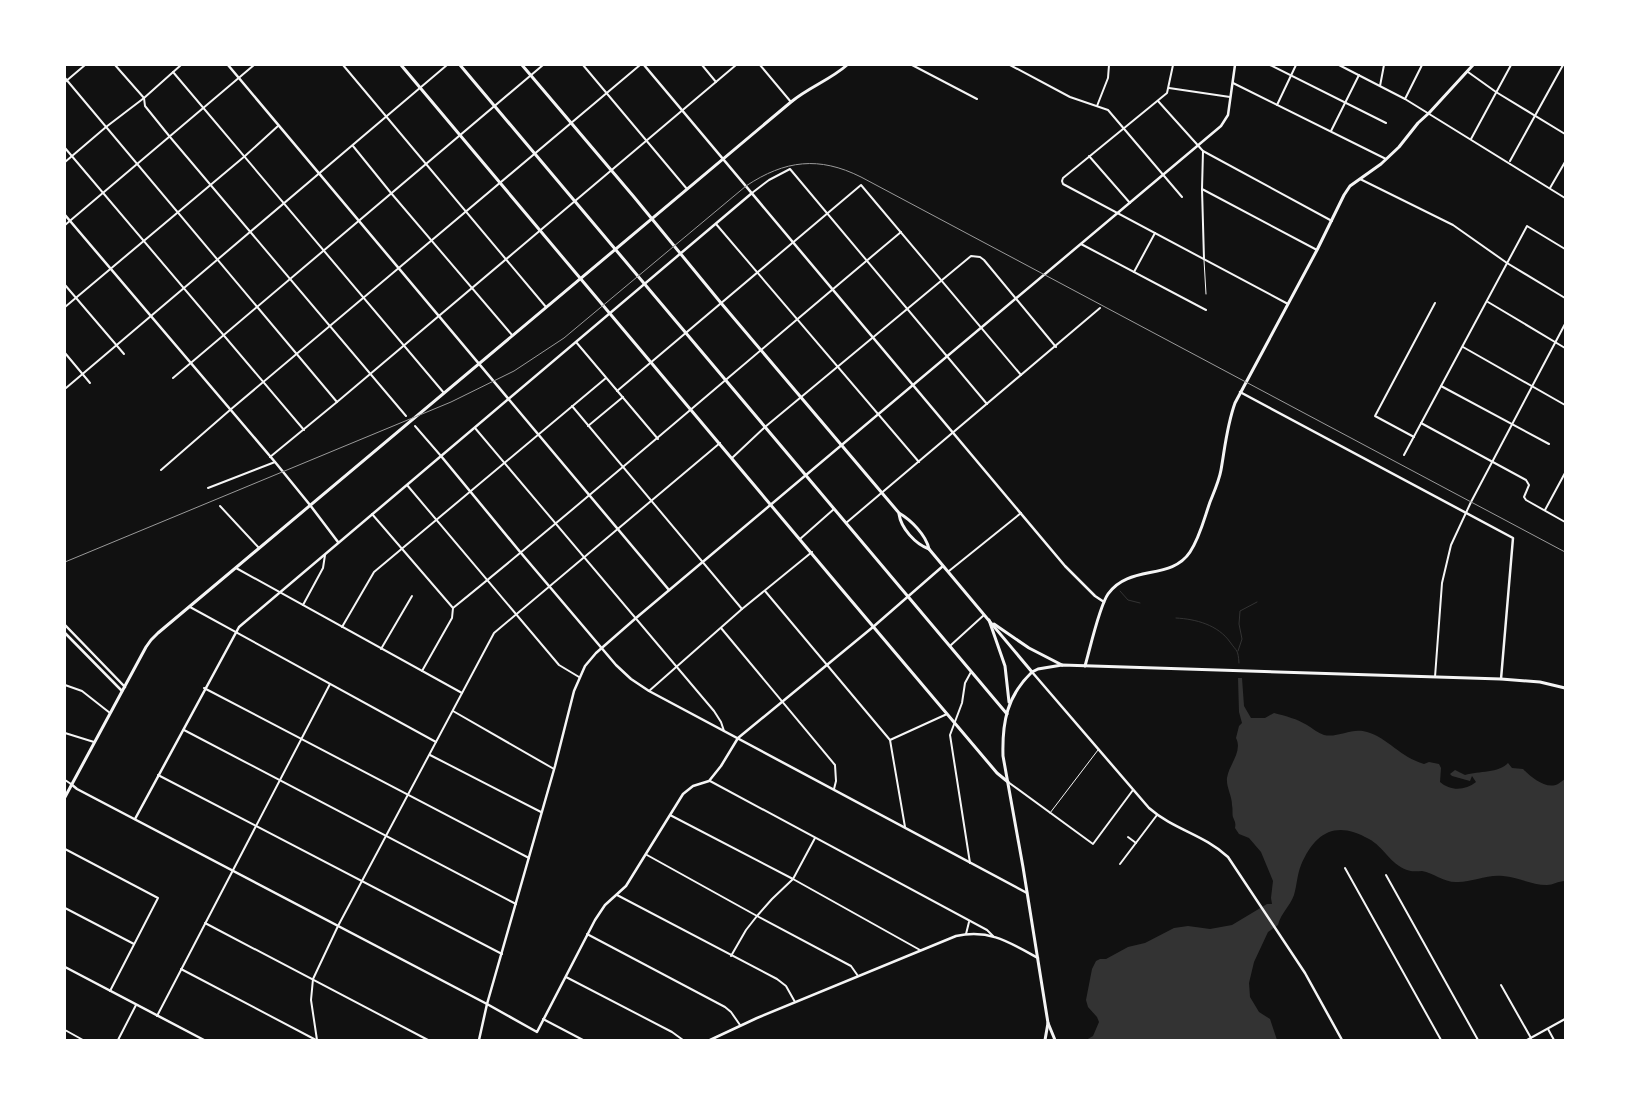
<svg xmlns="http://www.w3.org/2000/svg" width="1630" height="1105" font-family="Roboto,sans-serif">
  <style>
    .water { fill: #333 }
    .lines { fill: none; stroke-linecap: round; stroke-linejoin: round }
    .stream { stroke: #333; stroke-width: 1 }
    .service { stroke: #f5f5f5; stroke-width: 1 }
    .minor { stroke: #f5f5f5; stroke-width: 2 }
    .tertiary { stroke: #f5f5f5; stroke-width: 2.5 }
    .secondary { stroke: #f5f5f5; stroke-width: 3 }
    .primary { stroke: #f5f5f5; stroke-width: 3 }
    .rail { stroke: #9a9a9a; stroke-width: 1 }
  </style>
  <rect width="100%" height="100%" fill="#111"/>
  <!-- water -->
  <path class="water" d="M 1238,678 L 1242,678 L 1244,706 L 1251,718 L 1265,718 L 1274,713 C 1286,716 1297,719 1307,725 C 1312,728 1318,733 1324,735 C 1339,738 1352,727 1367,732 C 1388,738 1400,757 1424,764 L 1429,762 L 1439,764 L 1441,768 L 1440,782 C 1450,791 1465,791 1476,782 L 1472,776 L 1470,781 L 1452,776 L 1450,774 L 1455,770 L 1465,775 C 1479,771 1499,773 1508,763 L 1512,768 L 1523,769 C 1531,777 1546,790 1558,784 C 1561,782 1563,780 1565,779 L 1565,881 C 1558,881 1553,885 1547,885 C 1531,885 1518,877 1503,876 C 1488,874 1472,882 1458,882 C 1444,883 1434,873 1422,871 C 1417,871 1412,872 1407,870 C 1390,864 1384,847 1369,839 C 1336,820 1315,832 1301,865 C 1297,875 1297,885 1294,895 C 1290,906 1281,913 1278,925 L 1268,932 L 1254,962 L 1249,983 L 1250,997 L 1259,1012 L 1270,1019 L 1277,1040 L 1086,1040 L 1093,1036 L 1099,1022 L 1097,1017 L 1088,1007 L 1086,1000 L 1092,969 L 1096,961 L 1100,959 L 1106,959 L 1128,947 L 1145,943 L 1174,928 L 1188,926 L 1210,929 L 1232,925 L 1267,904 L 1272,904 L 1271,898 L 1273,881 L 1261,852 L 1249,838 L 1239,834 L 1235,828 C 1236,823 1235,822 1233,817 C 1232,814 1233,809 1232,805 C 1232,796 1226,787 1227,778 C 1229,764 1243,752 1236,738 L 1239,726 L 1242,723 L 1239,712 Z"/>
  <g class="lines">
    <!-- stream -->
    <g class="stream">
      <polyline points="1120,591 1128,600 1140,603"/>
      <path d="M 1176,618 C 1196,619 1218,625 1230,642 C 1237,652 1238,649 1239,663"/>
      <polyline points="1238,651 1242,639 1239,624 1240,611 1257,602"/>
    </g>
    <!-- service -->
    <g class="service">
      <polyline points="1204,260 1206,294"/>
      <polyline points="1050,813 1098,750"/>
    </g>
    <!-- minor -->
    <g class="minor">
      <polyline points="115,65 144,98 145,106 170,137 406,416"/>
      <polyline points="343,65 546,307"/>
      <polyline points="583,65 687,189"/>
      <polyline points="702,65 716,82"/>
      <polyline points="760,65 791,102"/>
      <polyline points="912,65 977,99"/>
      <polyline points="1010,65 1070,97 1108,110 1182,197"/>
      <polyline points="1173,65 1167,93 1063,178 1062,181 1063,184 1288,304"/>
      <polyline points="1270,65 1386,123"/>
      <polyline points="1339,65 1405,99 1565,198"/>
      <polyline points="173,72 444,393"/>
      <polyline points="1468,72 1496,92 1565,134"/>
      <polyline points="65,78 337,402"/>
      <polyline points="65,82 85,65"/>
      <polyline points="1233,83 1386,159"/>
      <polyline points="1380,86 1384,65"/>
      <polyline points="1169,88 1230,97"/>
      <polyline points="1405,99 1422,65"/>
      <polyline points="1158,101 1203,151 1332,221"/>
      <polyline points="1277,105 1296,65"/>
      <polyline points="1097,106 1108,78 1109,65"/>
      <polyline points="1331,131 1359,75"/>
      <polyline points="1471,139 1511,65"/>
      <polyline points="353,146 391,193 512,335"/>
      <polyline points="65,148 304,430"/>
      <polyline points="1203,151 1202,189 1204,259"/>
      <polyline points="1089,156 1130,203"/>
      <polyline points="1510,161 1563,65"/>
      <polyline points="65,162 106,127 144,98 181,65"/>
      <polyline points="1360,179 1453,225 1507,263 1565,298"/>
      <polyline points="1550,188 1565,162"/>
      <polyline points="1202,189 1317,250"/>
      <polyline points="752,193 769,180 790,169 987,404"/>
      <polyline points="716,224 919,462"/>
      <polyline points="65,225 254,65"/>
      <polyline points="1081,244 1206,310"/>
      <polyline points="1134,272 1155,233"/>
      <polyline points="65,285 124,354"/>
      <polyline points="1488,302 1565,348"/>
      <polyline points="65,307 245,156 278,126"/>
      <polyline points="576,342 658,439"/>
      <polyline points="1463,347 1565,405"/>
      <polyline points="65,353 90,383"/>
      <polyline points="173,378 543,65"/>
      <polyline points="1441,386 1549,444"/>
      <polyline points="66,388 447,65"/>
      <polyline points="617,391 861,185 1021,375"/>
      <polyline points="572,406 742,609"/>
      <polyline points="1421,423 1526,480 1529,485 1524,497 1526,500 1565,522"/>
      <polyline points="415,426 441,456"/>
      <polyline points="588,426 623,397"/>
      <polyline points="475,428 714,711 721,722 724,731"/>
      <polyline points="1414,437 1375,416 1435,303"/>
      <polyline points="1404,455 1527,226 1565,249"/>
      <polyline points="270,457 337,402 736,65"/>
      <polyline points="732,458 765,427 971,256 980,257 984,260 1056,347"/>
      <polyline points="161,470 230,410 640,65"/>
      <polyline points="407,485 559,665 579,677"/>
      <polyline points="208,488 275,462"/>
      <polyline points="220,506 259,548"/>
      <polyline points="1545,510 1565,473"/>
      <polyline points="372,514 453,608"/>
      <polyline points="846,523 1100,308"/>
      <polyline points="800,539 834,509"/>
      <polyline points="236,568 462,693"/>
      <polyline points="949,571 1021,513"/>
      <polyline points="765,591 890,740 905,827"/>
      <polyline points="303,605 323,568 325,555"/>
      <polyline points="190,607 436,742"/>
      <polyline points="342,627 374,572 606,378"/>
      <polyline points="721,628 835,765 836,781 834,789"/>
      <polyline points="951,645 984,615"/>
      <polyline points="381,649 412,596"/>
      <path d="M 422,671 L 452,618 L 453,608 C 605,485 751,357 901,232"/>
      <polyline points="1435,677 1442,583 1451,545 1471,502 1565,324"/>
      <polyline points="65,685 82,691 110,713"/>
      <polyline points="204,688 529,858"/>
      <polyline points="649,691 742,609 812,552"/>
      <polyline points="453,711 554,769"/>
      <polyline points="184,730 516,904"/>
      <polyline points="65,733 94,742"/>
      <polyline points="890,740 947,714"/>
      <polyline points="430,755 541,812"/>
      <polyline points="158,775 502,954"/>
      <polyline points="65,780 71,784"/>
      <polyline points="710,781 987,930 993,936"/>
      <polyline points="1008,782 1093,844 1133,790"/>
      <polyline points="670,815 793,879 920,950"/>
      <polyline points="1128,837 1136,843"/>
      <polyline points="65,849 158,898 110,991"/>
      <polyline points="647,855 757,916 851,966 858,976"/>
      <polyline points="970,863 950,735 962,703 965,683 971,672"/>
      <polyline points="1120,864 1157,815"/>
      <polyline points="1345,868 1441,1040"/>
      <polyline points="1386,875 1478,1040"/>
      <polyline points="617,895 777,979 786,986 795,1002"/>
      <polyline points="65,908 134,944"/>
      <polyline points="205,923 428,1040"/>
      <polyline points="587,934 725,1007 731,1012 740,1025"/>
      <polyline points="966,934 969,922"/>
      <polyline points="731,956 746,930 757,916 772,899 793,879 815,838"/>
      <polyline points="181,969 316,1040"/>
      <polyline points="566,977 672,1032 683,1040"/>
      <polyline points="1501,985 1531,1038"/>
      <polyline points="157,1016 330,684"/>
      <polyline points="543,1019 583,1040"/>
      <polyline points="1548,1029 1554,1040"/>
      <polyline points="65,1030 83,1040"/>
      <polyline points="118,1040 136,1005"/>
      <polyline points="317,1040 311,1000 313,979 338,926 494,633 720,443"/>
      <polyline points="1527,1040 1565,1019"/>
    </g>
    <!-- tertiary -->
    <g class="tertiary">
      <polyline points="228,65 669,590"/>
      <polyline points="644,65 1065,566 1095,596 1104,602"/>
      <polyline points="65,215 275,462 310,505 338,542"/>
      <polyline points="1240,392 1513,538 1501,679"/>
      <polyline points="441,456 521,553 616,665 631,679 649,691 1027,893"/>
      <polyline points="65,625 125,687"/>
      <polyline points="65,633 122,691"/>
      <path d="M 1032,672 L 1149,808 C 1174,830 1203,834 1228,857 L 1305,973 L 1342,1040"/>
      <polyline points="71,784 77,789 487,1004 537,1032 595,920 605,905 626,886 683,794 693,786 709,781 721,766 738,738 873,627 943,566"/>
      <polyline points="135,819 239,627 752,193"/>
      <polyline points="65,967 204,1040"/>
      <polyline points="479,1040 487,1004 555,766 574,691 585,666 596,653 636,618 1221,126 1228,115 1235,65"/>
      <path d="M 710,1040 L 757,1018 L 956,936 C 990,929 1009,942 1038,958"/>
    </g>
    <!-- secondary -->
    <g class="secondary">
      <path d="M 401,65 C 600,300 797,538 997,773 L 1008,782"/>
      <polyline points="460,65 1007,714"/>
      <path d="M 522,65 L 634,197 L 721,303 L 899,513 C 911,520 926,535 929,549 L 1032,672 L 1038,669 L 1062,665 L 1501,679 L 1540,682 L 1565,688"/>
      <path d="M 899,514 C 901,528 915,544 929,549"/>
      <polyline points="994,624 1029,648 1062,665"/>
      <path d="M 1085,666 C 1090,649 1099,607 1108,594 C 1129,564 1171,581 1190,552 C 1200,537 1204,519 1210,502 C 1214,492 1219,481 1221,470 C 1225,447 1227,425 1235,403 L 1317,250 L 1344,195 L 1350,186 L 1381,164 L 1399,147 L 1418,123 L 1429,113 L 1473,65"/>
      <path d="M 65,797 L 146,647 L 151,640 L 158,633 L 791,102 C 809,87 830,80 847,65"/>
    </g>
    <!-- primary -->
    <g class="primary">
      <polyline points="989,620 1005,666 1009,702"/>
      <path d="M 1032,672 C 1007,696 1002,722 1003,756 L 1023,867 L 1048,1023 L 1055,1040"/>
      <polyline points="1045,1040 1048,1023"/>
    </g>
    <!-- rail -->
    <path class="rail" d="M 65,562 L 451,402 L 514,371 L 564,338 L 746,186 C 785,160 819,156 861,177 L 1565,552"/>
  </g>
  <!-- border -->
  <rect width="1630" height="1105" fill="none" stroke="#ffffff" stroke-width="132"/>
</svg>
